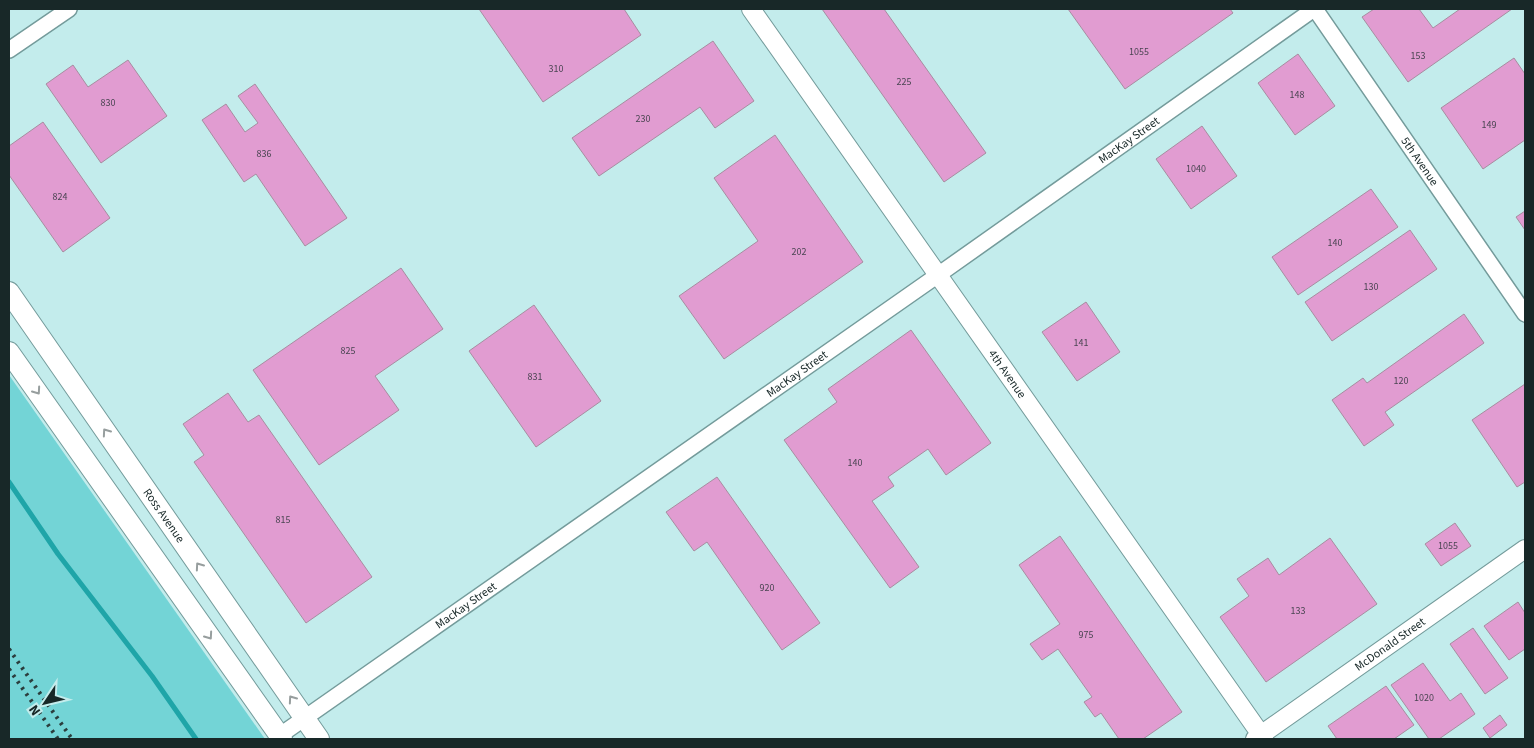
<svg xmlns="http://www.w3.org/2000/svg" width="1534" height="748" font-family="'Source Sans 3',sans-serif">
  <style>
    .green { fill: #73d4d6 }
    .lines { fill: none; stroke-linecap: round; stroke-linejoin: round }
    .stream { stroke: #1fa5a8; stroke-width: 5 }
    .building { fill: #e19cd1; stroke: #a78da0 }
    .minor-casing { stroke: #749b9b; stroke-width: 18 }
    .tertiary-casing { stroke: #749b9b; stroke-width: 20 }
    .secondary-casing { stroke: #749b9b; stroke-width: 22 }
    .minor { stroke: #fff; stroke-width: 15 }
    .tertiary { stroke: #fff; stroke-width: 18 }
    .secondary { stroke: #fff; stroke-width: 20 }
    .rail { stroke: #2b3e3e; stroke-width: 4; stroke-dasharray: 2.5 5; stroke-linecap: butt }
    .oneway { stroke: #979e9e }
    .labels { text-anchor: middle; stroke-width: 4; stroke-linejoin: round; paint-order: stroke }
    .number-label { font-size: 10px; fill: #4a4552 }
    .street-label { font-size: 12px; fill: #182828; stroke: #c3ecec }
  </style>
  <rect width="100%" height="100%" fill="#c3ecec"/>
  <!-- green -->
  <polygon class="green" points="9,375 265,739 9,739"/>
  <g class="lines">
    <!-- stream -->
    <polyline class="stream" points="9,482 58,554 152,676 196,739"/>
  </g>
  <!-- building -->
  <g class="building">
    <polygon points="479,9 624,9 641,35 543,102"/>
    <polygon points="822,9 884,9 986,153 944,182"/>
    <polygon points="1068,9 1230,9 1233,13 1125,89"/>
    <polygon points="1374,9 1419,9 1433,28 1460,9 1512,9 1408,82 1362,17"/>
    <polygon points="713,41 754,101 715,128 700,107 599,176 572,138"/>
    <polygon points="1298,54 1335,106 1295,135 1258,83"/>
    <polygon points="1514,58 1525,74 1525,140 1483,169 1441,108"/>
    <polygon points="128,60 167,116 101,163 46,84 73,65 88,87"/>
    <polygon points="255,84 347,218 305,246 256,174 244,182 202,120 226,104 245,132 258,123 238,96"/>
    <polygon points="43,122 110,218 63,252 9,175 9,146"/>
    <polygon points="1202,126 1237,176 1191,209 1156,159"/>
    <polygon points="775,135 863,262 724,359 679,296 758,241 714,178"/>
    <polygon points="1371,189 1398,227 1298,295 1272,257"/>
    <polygon points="1525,211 1525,230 1516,217"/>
    <polygon points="1410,230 1437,269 1332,341 1305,302"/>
    <polygon points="401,268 443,329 375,376 399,410 319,465 253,370"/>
    <polygon points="1086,302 1120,352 1077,381 1042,332"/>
    <polygon points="534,305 601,401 536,447 469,351"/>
    <polygon points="1464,314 1484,343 1385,412 1394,425 1364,446 1332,400 1363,378 1367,383"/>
    <polygon points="911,330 991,443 946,475 928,449 888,477 894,486 872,501 919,567 890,588 784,440 837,402 828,389"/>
    <polygon points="1525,384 1525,482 1517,487 1472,420"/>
    <polygon points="228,393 248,422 259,415 372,577 306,623 194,462 204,455 183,424"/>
    <polygon points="717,477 820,623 782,650 707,542 694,551 666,512"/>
    <polygon points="1455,523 1471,546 1441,566 1425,544"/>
    <polygon points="1060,536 1182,712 1143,739 1119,739 1101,713 1095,717 1084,702 1092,697 1058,649 1042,660 1030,644 1060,624 1019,565"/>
    <polygon points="1330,538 1377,604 1266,682 1220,617 1249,596 1237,579 1268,558 1279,575"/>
    <polygon points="1518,602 1525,613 1525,649 1509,660 1484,626"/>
    <polygon points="1473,628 1508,678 1485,694 1450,644"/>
    <polygon points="1423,663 1450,701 1461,693 1475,714 1439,739 1429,739 1391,685"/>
    <polygon points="1386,686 1414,725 1394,739 1337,739 1328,726"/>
    <polygon points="1500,715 1507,725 1490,738 1483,728"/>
  </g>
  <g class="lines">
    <!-- minor casing -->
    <g class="minor-casing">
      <g id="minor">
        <path id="s1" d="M 1315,9 L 1525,314"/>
        <polyline points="9,50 69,9"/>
        <path id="s2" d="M 279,736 L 938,275 L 1314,9"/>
      </g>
    </g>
    <!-- tertiary casing -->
    <g class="tertiary-casing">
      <g id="tertiary">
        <path id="s3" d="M 751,9 L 1264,739"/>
        <path id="s4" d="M 1255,739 L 1525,549"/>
      </g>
    </g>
    <!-- secondary casing -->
    <g class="secondary-casing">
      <g id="secondary">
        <path id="s5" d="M 9,292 L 319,739"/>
        <polyline points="9,352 282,739"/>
      </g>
    </g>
    <!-- minor -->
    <use href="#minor" class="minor"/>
    <!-- tertiary -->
    <use href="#tertiary" class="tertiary"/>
    <!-- secondary -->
    <use href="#secondary" class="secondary"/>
    <!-- rail -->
    <g class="rail">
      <polyline points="9,649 72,739"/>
      <polyline points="9,669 58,739"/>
    </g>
  </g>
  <!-- one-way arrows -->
  <defs><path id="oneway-chevron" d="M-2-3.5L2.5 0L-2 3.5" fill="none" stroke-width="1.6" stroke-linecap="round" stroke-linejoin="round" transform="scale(1.25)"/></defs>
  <g class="oneway">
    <use href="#oneway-chevron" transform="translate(37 391) rotate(55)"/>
    <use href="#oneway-chevron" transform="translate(106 432) rotate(-125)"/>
    <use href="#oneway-chevron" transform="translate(199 566) rotate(-125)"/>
    <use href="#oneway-chevron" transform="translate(209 636) rotate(55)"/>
    <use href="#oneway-chevron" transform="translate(292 699) rotate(-125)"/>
  </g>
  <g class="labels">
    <!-- number labels -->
    <g class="number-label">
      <text x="1139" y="55">1055</text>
      <text x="1418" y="59">153</text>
      <text x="556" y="72">310</text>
      <text x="904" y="85">225</text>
      <text x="1297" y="98">148</text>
      <text x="108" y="106">830</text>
      <text x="643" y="122">230</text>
      <text x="1489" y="128">149</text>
      <text x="264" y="157">836</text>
      <text x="1196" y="172">1040</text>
      <text x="60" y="200">824</text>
      <text x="1335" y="246">140</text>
      <text x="799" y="255">202</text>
      <text x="1371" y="290">130</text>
      <text x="1081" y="346">141</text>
      <text x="348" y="354">825</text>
      <text x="535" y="380">831</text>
      <text x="1401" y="384">120</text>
      <text x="855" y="466">140</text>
      <text x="283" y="523">815</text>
      <text x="1448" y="549">1055</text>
      <text x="767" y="591">920</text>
      <text x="1298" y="614">133</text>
      <text x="1086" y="638">975</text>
      <text x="1424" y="701">1020</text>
    </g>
    <!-- street labels -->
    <g class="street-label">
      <text dy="4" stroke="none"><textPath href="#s2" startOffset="1038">MacKay Street</textPath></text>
      <text dy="4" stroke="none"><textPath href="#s1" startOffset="185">5th Avenue</textPath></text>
      <text dy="4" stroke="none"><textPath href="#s2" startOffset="632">MacKay Street</textPath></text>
      <text dy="4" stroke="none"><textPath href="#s3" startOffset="446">4th Avenue</textPath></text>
      <text dy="4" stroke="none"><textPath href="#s5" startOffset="272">Ross Avenue</textPath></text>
      <text dy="4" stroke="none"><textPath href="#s2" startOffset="228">MacKay Street</textPath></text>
      <text dy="4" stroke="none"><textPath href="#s4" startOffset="165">McDonald Street</textPath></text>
    </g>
  </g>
  <!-- border -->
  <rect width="1534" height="748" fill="none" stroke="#182828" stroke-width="20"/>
  <!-- north arrow -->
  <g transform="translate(45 703) rotate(235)" stroke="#c3ecec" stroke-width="4" paint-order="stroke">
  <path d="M0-4L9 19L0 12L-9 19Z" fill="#182828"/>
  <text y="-8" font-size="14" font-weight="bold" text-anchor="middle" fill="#182828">N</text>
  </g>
</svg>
